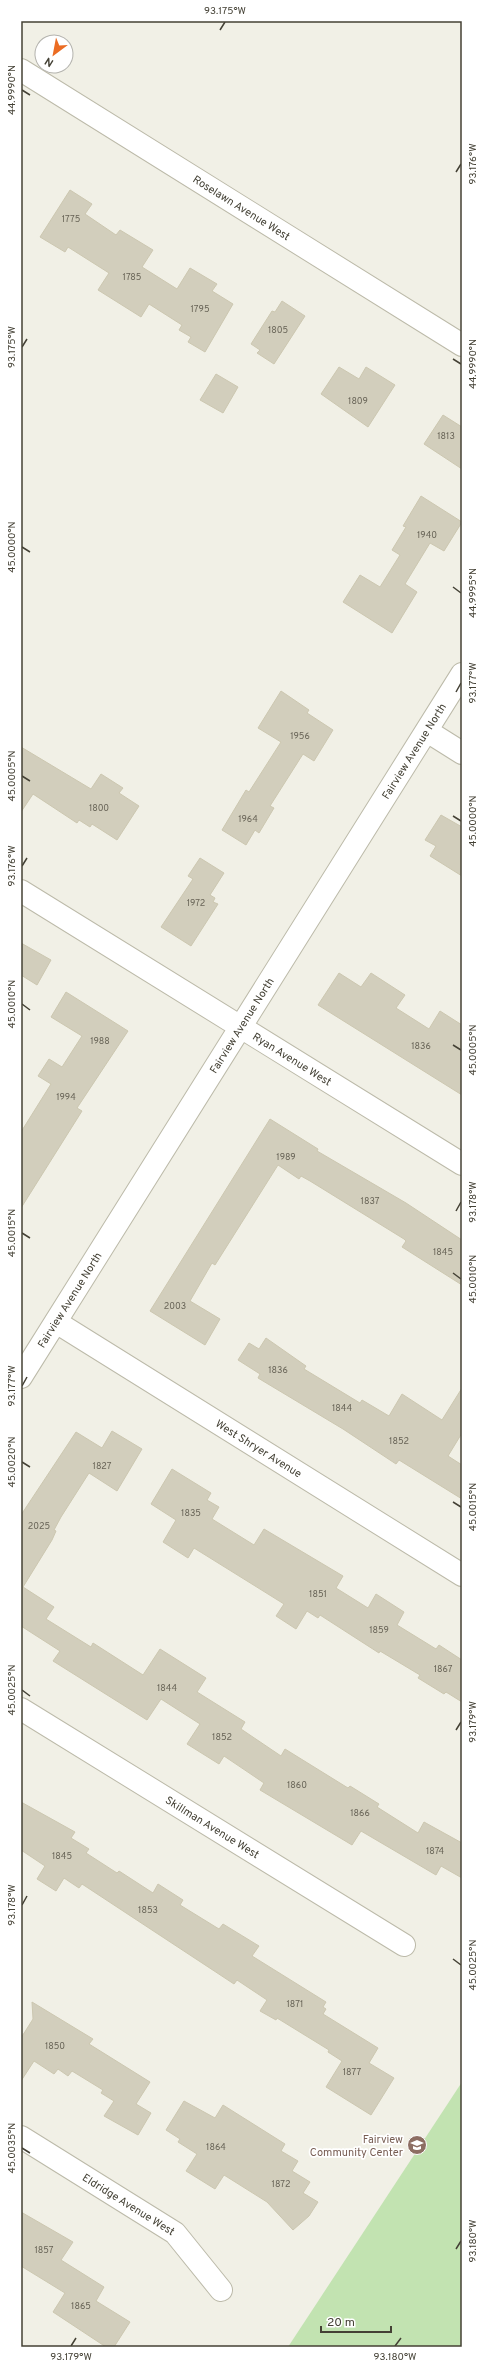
<svg xmlns="http://www.w3.org/2000/svg" width="483" height="2368" font-family="Overpass,sans-serif">
  <style>
    .garden { fill: #c2e3b1 }
    .building { fill: #d2cebc; stroke: #ccc7b0 }
    .lines { fill: none; stroke-linecap: round; stroke-linejoin: round }
    .minor-casing { stroke: #bcbaa9; stroke-width: 24 }
    .tertiary-casing { stroke: #bcbaa9; stroke-width: 24 }
    .minor { stroke: #fff; stroke-width: 22 }
    .tertiary { stroke: #fff; stroke-width: 22 }
    .ticks { fill: none; stroke: #444135; stroke-width: 1.5 }
    .labels { text-anchor: middle; stroke-width: 3.5; stroke-linejoin: round; paint-order: stroke }
    .number-label { font-size: 9px; fill: #686457 }
    .street-label { font-size: 11px; fill: #444135; stroke: #fff }
    .education-label { font-size: 11px; fill: #785e54; stroke: #fff; text-anchor: end }
    .neatline { fill: none; stroke: #444135; stroke-width: 1.5 }
    .ticks-label { font-size: 10px; text-anchor: middle; fill: #444135 }
  </style>
  <rect width="100%" height="100%" fill="#f1f0e6"/>
  <!-- garden -->
  <polygon class="garden" points="462,2082 462,2347 288,2347"/>
  <!-- building -->
  <g class="building">
    <polygon points="70,190 92,204 85,214 116,235 120,230 153,250 142,267 177,289 190,268 217,284 212,291 233,304 205,352 188,342 191,337 179,330 182,325 149,304 141,317 98,290 109,273 68,247 65,252 40,237"/>
    <polygon points="282,301 305,316 274,364 257,353 260,350 251,344 272,311 275,312"/>
    <polygon points="339,367 359,379 366,367 395,385 368,427 321,394"/>
    <polygon points="216,374 238,387 223,413 200,400"/>
    <polygon points="443,415 462,427 462,469 424,444"/>
    <polygon points="421,496 462,522 444,551 430,543 405,584 417,592 392,633 343,602 360,575 380,587 400,555 392,550 406,527 403,526"/>
    <polygon points="281,691 309,710 307,713 333,730 314,761 303,754 270,806 274,808 259,833 255,830 246,845 222,830 246,790 249,792 281,742 258,728"/>
    <polygon points="21,747 91,789 101,774 123,788 119,793 139,806 117,840 92,824 90,827 79,820 77,823 33,794 21,812"/>
    <polygon points="441,815 462,827 462,876 430,856 436,846 425,840"/>
    <polygon points="200,858 224,873 210,895 215,898 213,902 218,904 191,946 161,927 193,879 188,876"/>
    <polygon points="21,943 51,960 37,985 21,975"/>
    <polygon points="339,973 361,987 371,973 405,995 396,1008 429,1029 440,1011 462,1025 462,1095 318,1005"/>
    <polygon points="66,992 128,1031 77,1108 82,1111 21,1208 21,1132 51,1084 38,1076 49,1059 62,1067 82,1036 51,1017"/>
    <polygon points="270,1119 318,1149 317,1151 406,1203 462,1240 462,1285 402,1247 406,1241 404,1239 310,1181 301,1176 299,1179 278,1165 215,1265 212,1263 190,1301 220,1319 205,1345 150,1311"/>
    <polygon points="266,1338 306,1366 304,1369 360,1403 362,1400 389,1416 402,1394 442,1420 462,1388 462,1433 448,1456 462,1465 462,1499 399,1460 396,1464 343,1429 258,1378 260,1374 238,1360 249,1343 259,1349"/>
    <polygon points="112,1431 142,1449 117,1491 89,1473 61,1517 54,1530 56,1531 52,1540 23,1587 54,1607 46,1619 91,1647 93,1643 143,1675 160,1649 206,1678 197,1692 245,1722 241,1729 281,1756 285,1749 348,1788 350,1786 379,1804 377,1807 418,1833 424,1822 462,1843 462,1878 441,1866 436,1875 361,1831 352,1845 260,1790 264,1783 224,1756 219,1764 187,1744 200,1724 161,1699 147,1720 53,1661 60,1651 21,1626 21,1515 76,1432 102,1448"/>
    <polygon points="172,1469 211,1493 207,1500 219,1507 212,1519 254,1545 264,1529 343,1576 336,1588 368,1608 376,1594 404,1612 397,1625 436,1649 439,1645 462,1660 462,1702 446,1692 444,1694 418,1678 420,1675 380,1651 379,1653 320,1615 318,1618 307,1611 296,1629 276,1616 284,1604 194,1548 188,1558 163,1542 176,1520 151,1504"/>
    <polygon points="21,1802 75,1832 71,1838 89,1849 86,1853 117,1873 119,1871 153,1893 158,1884 183,1900 180,1905 219,1929 223,1924 259,1946 252,1956 326,2002 323,2007 326,2009 323,2014 378,2048 369,2063 394,2078 371,2115 326,2087 342,2061 328,2052 329,2050 277,2018 276,2020 260,2011 267,2000 237,1980 234,1984 82,1884 79,1888 64,1878 56,1891 37,1879 45,1866 21,1850"/>
    <polygon points="32,2002 93,2039 89,2044 150,2082 136,2104 151,2113 138,2135 104,2116 114,2101 101,2093 103,2090 72,2071 68,2076 58,2069 54,2074 34,2061 21,2081 21,2038 33,2019"/>
    <polygon points="184,2101 215,2118 223,2105 285,2144 281,2151 298,2161 292,2171 310,2182 303,2193 318,2202 309,2216 293,2230 267,2202 224,2175 215,2189 186,2171 197,2154 178,2142 180,2139 166,2130"/>
    <polygon points="21,2212 73,2242 61,2260 104,2287 96,2301 130,2322 114,2347 106,2347 53,2312 65,2293 21,2266"/>
  </g>
  <g class="lines">
    <!-- minor casing -->
    <g class="minor-casing">
      <g id="minor">
        <polyline points="427,731 462,753"/>
        <path id="s1" d="M 21,891 L 462,1164"/>
        <path id="s2" d="M 56,1322 L 462,1575"/>
        <path id="s3" d="M 21,1709 L 404,1945"/>
        <path id="s4" d="M 21,2137 L 175,2233 L 221,2290"/>
      </g>
    </g>
    <!-- tertiary casing -->
    <g class="tertiary-casing">
      <g id="tertiary">
        <path id="s5" d="M 21,70 L 462,345"/>
        <path id="s6" d="M 21,1377 L 462,674"/>
      </g>
    </g>
    <!-- minor -->
    <use href="#minor" class="minor"/>
    <!-- tertiary -->
    <use href="#tertiary" class="tertiary"/>
  </g>
  <!-- ticks -->
  <path class="ticks" d="M 220,30 L 225,22M 22,90 L 30,95M 456,172 L 461,164M 22,347 L 27,339M 453,359 L 461,364M 22,547 L 30,552M 453,587 L 461,593M 456,692 L 461,683M 22,776 L 30,781M 453,816 L 461,821M 22,866 L 27,858M 22,1004 L 30,1010M 453,1045 L 461,1050M 456,1211 L 461,1202M 22,1233 L 30,1238M 453,1273 L 461,1279M 22,1386 L 27,1377M 22,1462 L 30,1467M 453,1502 L 461,1507M 22,1690 L 30,1696M 456,1730 L 461,1722M 22,1905 L 27,1896M 453,1959 L 461,1965M 22,2148 L 30,2153M 456,2249 L 461,2241M 71,2346 L 76,2338M 395,2346 L 401,2338"/>
  <!-- icons -->
  <defs>
    <g id="school-disc" transform="scale(1)"><circle r="9.5" fill="#8d6e63" stroke="#fff"/><path d="M0-5L7-2L0 1L-7-2ZM-4 1L0 2.5L4 1V4Q0 6-4 4Z" fill="#fff"/></g>
  </defs>
  <g fill-rule="evenodd">
    <use href="#school-disc" x="417" y="2145"/>
  </g>
  <g class="labels">
    <!-- number labels -->
    <g class="number-label">
      <text x="71" y="222">1775</text>
      <text x="132" y="280">1785</text>
      <text x="200" y="312">1795</text>
      <text x="278" y="333">1805</text>
      <text x="358" y="404">1809</text>
      <text x="446" y="439">1813</text>
      <text x="427" y="538">1940</text>
      <text x="300" y="739">1956</text>
      <text x="99" y="811">1800</text>
      <text x="248" y="822">1964</text>
      <text x="196" y="906">1972</text>
      <text x="100" y="1044">1988</text>
      <text x="421" y="1049">1836</text>
      <text x="66" y="1100">1994</text>
      <text x="286" y="1160">1989</text>
      <text x="370" y="1204">1837</text>
      <text x="443" y="1255">1845</text>
      <text x="175" y="1309">2003</text>
      <text x="278" y="1373">1836</text>
      <text x="342" y="1411">1844</text>
      <text x="399" y="1444">1852</text>
      <text x="102" y="1469">1827</text>
      <text x="191" y="1516">1835</text>
      <text x="39" y="1529">2025</text>
      <text x="318" y="1597">1851</text>
      <text x="379" y="1633">1859</text>
      <text x="443" y="1672">1867</text>
      <text x="167" y="1691">1844</text>
      <text x="222" y="1740">1852</text>
      <text x="297" y="1788">1860</text>
      <text x="360" y="1816">1866</text>
      <text x="435" y="1854">1874</text>
      <text x="62" y="1859">1845</text>
      <text x="148" y="1913">1853</text>
      <text x="295" y="2007">1871</text>
      <text x="55" y="2049">1850</text>
      <text x="352" y="2075">1877</text>
      <text x="216" y="2150">1864</text>
      <text x="281" y="2187">1872</text>
      <text x="44" y="2253">1857</text>
      <text x="81" y="2309">1865</text>
    </g>
    <!-- street labels -->
    <g class="street-label">
      <text dy="4" stroke="none"><textPath href="#s5" startOffset="260">Roselawn Avenue West</textPath></text>
      <text dy="4" stroke="none"><textPath href="#s6" startOffset="739">Fairview Avenue North</textPath></text>
      <text dy="4" stroke="none"><textPath href="#s6" startOffset="415">Fairview Avenue North</textPath></text>
      <text dy="4" stroke="none"><textPath href="#s1" startOffset="319">Ryan Avenue West</textPath></text>
      <text dy="4" stroke="none"><textPath href="#s6" startOffset="91">Fairview Avenue North</textPath></text>
      <text dy="4" stroke="none"><textPath href="#s2" startOffset="239">West Shryer Avenue</textPath></text>
      <text dy="4" stroke="none"><textPath href="#s3" startOffset="225">Skillman Avenue West</textPath></text>
      <text dy="4" stroke="none"><textPath href="#s4" startOffset="127">Eldridge Avenue West</textPath></text>
    </g>
    <!-- education labels -->
    <g class="education-label">
      <text x="403" y="2143">Fairview<tspan x="403" dy="13">Community Center</tspan></text>
    </g>
  </g>
  <!-- border -->
  <rect width="483" height="2368" fill="none" stroke="#ffffff" stroke-width="44"/>
  <!-- north arrow -->
  <g transform="translate(54 54) rotate(212)"><circle r="19" fill="#ffffff" stroke="#b4b3ae"/>
  <path d="M0-3L7 15L0 10L-7 15Z" fill="#eb6c23"/>
  <text y="-6" font-size="11" font-weight="bold" text-anchor="middle" fill="#444135">N</text>
  </g>
  <!-- scale -->
  <path d="M321 2326v6h70v-6" fill="none" stroke="#444135" stroke-width="2"/>
  <text x="327" y="2326" font-size="12" fill="#444135" stroke="#ffffff" stroke-width="3" paint-order="stroke">20 m</text>
  <rect x="22" y="22" width="439" height="2324" class="neatline"/>
  <g class="ticks-label">
    <text x="225" y="14">93.175°W</text>
    <text transform="translate(11 90) rotate(-90)" y="4">44.9990°N</text>
    <text transform="translate(472 164) rotate(-90)" y="4">93.176°W</text>
    <text transform="translate(11 347) rotate(-90)" y="4">93.175°W</text>
    <text transform="translate(472 364) rotate(-90)" y="4">44.9990°N</text>
    <text transform="translate(11 547) rotate(-90)" y="4">45.0000°N</text>
    <text transform="translate(472 593) rotate(-90)" y="4">44.9995°N</text>
    <text transform="translate(472 683) rotate(-90)" y="4">93.177°W</text>
    <text transform="translate(11 776) rotate(-90)" y="4">45.0005°N</text>
    <text transform="translate(472 821) rotate(-90)" y="4">45.0000°N</text>
    <text transform="translate(11 866) rotate(-90)" y="4">93.176°W</text>
    <text transform="translate(11 1004) rotate(-90)" y="4">45.0010°N</text>
    <text transform="translate(472 1050) rotate(-90)" y="4">45.0005°N</text>
    <text transform="translate(472 1202) rotate(-90)" y="4">93.178°W</text>
    <text transform="translate(11 1233) rotate(-90)" y="4">45.0015°N</text>
    <text transform="translate(472 1279) rotate(-90)" y="4">45.0010°N</text>
    <text transform="translate(11 1386) rotate(-90)" y="4">93.177°W</text>
    <text transform="translate(11 1462) rotate(-90)" y="4">45.0020°N</text>
    <text transform="translate(472 1507) rotate(-90)" y="4">45.0015°N</text>
    <text transform="translate(11 1690) rotate(-90)" y="4">45.0025°N</text>
    <text transform="translate(472 1722) rotate(-90)" y="4">93.179°W</text>
    <text transform="translate(11 1905) rotate(-90)" y="4">93.178°W</text>
    <text transform="translate(472 1965) rotate(-90)" y="4">45.0025°N</text>
    <text transform="translate(11 2148) rotate(-90)" y="4">45.0035°N</text>
    <text transform="translate(472 2241) rotate(-90)" y="4">93.180°W</text>
    <text x="71" y="2360">93.179°W</text>
    <text x="395" y="2360">93.180°W</text>
  </g>
</svg>
